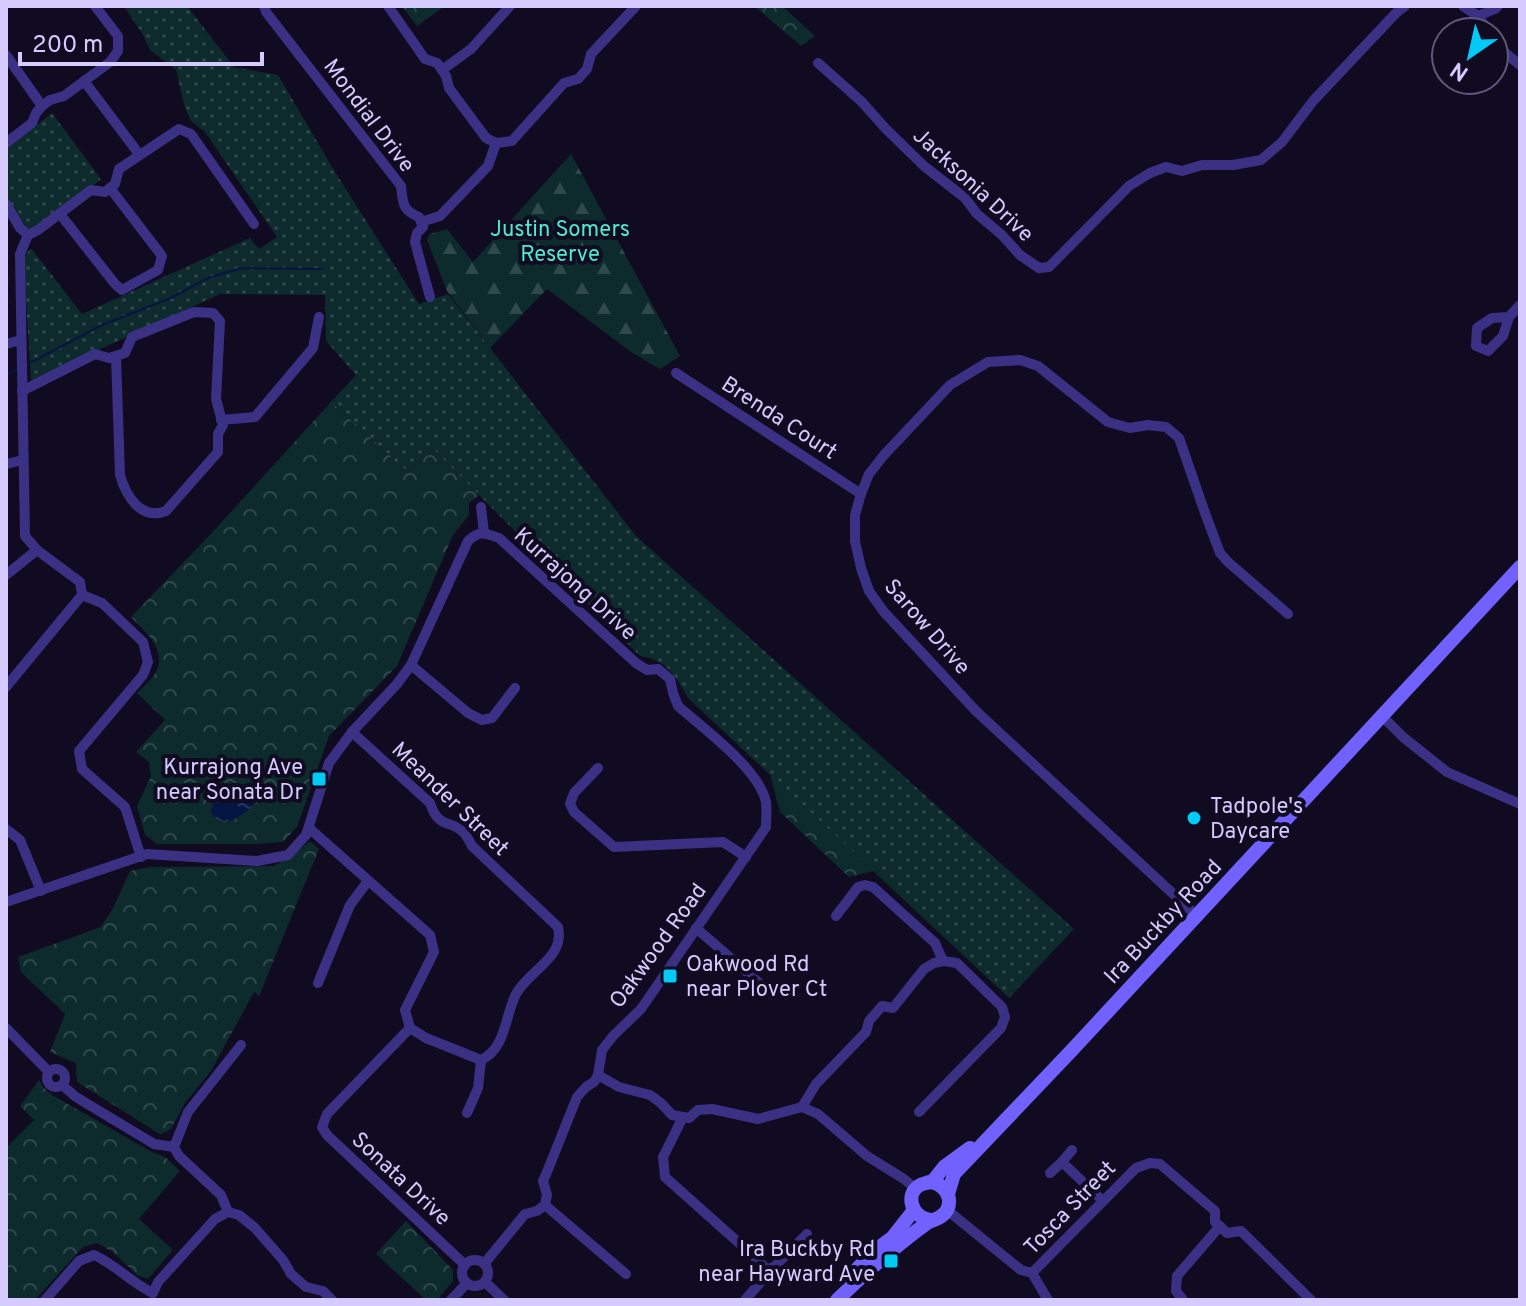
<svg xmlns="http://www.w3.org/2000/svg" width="1526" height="1306" font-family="Overpass,sans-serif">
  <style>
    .grass { fill: url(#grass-dots) }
    .forest { fill: url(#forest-firs) }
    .park { fill: url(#park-crowns) }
    .water { fill: url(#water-ripples) }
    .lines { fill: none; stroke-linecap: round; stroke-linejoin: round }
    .stream { stroke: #041641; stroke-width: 2 }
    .street { stroke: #3a3185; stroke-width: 10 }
    .secondary { stroke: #7162ff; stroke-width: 14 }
    .poi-dot { fill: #00cbf6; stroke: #100b21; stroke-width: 3 }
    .labels { text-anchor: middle; stroke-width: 8; stroke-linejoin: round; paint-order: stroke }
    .street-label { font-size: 22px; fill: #d5cbff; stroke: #100b21 }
    .park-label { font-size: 22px; fill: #4bebcf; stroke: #100b21 }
    .poi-label { font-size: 22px; fill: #d5cbff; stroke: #100b21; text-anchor: end }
  </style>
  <defs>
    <pattern id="grass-dots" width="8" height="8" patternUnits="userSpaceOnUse" patternTransform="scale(2)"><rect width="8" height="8" fill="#0d2a2c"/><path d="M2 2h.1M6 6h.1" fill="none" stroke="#2f484c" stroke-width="1.8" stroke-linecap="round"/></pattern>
    <pattern id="forest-firs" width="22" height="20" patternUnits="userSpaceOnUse" patternTransform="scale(2)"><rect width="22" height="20" fill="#0d2a2c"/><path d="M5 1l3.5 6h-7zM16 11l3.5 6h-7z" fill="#2f484c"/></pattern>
    <pattern id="park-crowns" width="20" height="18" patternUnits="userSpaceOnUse" patternTransform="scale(2)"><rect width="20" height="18" fill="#0d2a2c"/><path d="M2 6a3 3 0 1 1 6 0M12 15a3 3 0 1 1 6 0" fill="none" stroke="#2f484c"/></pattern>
    <pattern id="water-ripples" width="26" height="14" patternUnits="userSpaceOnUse" patternTransform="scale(2)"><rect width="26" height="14" fill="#041641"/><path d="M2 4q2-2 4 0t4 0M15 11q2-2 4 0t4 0" fill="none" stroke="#28375e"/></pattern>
  </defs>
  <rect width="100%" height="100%" fill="#100b21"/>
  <!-- grass -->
  <g class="grass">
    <path d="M 124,6 L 187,6 L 234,67 L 278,75 L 335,172 L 419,304 L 448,294 L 636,536 L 1074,929 L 1009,998 L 689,699 C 674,675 669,661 640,656 L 433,449 L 408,472 L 331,402 L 356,375 L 326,341 L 325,295 L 220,294 L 31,381 L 24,267 L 24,257 L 31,248 L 82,314 L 250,238 L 259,249 L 277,237 L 205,132 L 191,121 L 185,108 L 176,70 L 150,50 L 143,35 Z"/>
    <path d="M 52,113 L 101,179 C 83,194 50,229 27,228 L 6,199 L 6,149 Z"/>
  </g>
  <!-- forest -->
  <polygon class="forest" points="571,154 680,356 660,369 631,352 547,289 490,348 447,291 427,240 430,234 447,229 473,262"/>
  <!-- park -->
  <g class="park">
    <polygon points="402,6 445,6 417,26"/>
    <polygon points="754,6 782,6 815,36 801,46"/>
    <path d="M 331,402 L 408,472 L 433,449 L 479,495 L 469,503 L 469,515 L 453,535 L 397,666 L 329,736 L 297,827 L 283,842 L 258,844 L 157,844 L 145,835 L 137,806 L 151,776 L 149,762 L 136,752 L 165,720 L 137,693 C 144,686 155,677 158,667 C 164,646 143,630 131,617 L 209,536 Z"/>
    <polygon points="770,774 874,871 849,877 780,812"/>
    <polygon points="310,841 319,849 259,996 254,992 211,1071 185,1103 171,1129 161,1134 158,1133 77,1082 76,1063 50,1052 65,1014 21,972 18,957 101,927 113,908 130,871 151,867 273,866 291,857"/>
    <polygon points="39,1080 43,1087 52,1095 152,1152 165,1157 180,1171 139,1219 173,1250 148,1279 137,1275 113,1252 97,1243 83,1247 35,1300 6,1300 6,1148 34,1120 20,1106"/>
    <polygon points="406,1221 453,1270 453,1281 437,1300 426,1300 376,1254"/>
  </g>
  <!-- water -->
  <path class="water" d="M 221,789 L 231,789 L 257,801 C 246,814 224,832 211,813 L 215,794 Z"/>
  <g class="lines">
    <!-- stream -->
    <g class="stream">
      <polyline points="28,364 102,325 171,298 208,278 241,268 322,269"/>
      <polyline points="6,375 19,368"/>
    </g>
    <!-- street -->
    <g class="street">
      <path d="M 264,6 L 266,12 L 401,186 C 403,203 402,210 419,217 L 423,227 L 417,233 L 415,242 L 430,297"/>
      <polyline points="388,6 425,59 437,63 442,70 471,49 510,6"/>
      <polyline points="1463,6 1478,16 1495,9 1498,6"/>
      <polyline points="1478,16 1489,32"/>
      <polyline points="1494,39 1504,52 1520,65"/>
      <polyline points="6,55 42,106"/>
      <polyline points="818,63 862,102 885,128 924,166 965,198 977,214 1002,235 1020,255 1039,268 1049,267 1129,186 1150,173 1166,167 1182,171 1202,165 1233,165 1261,160 1282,142 1313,101 1396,13 1405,6"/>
      <polyline points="442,70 446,76 449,88 486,138 496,143 512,141 564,83 578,79 587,69 591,54 636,6"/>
      <polyline points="84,81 139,154"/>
      <polyline points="6,143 32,123 36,113 42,106 50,100 64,96 110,62 118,51 118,36 95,6"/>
      <polyline points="6,204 20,228 28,235 20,254 25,536 37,550 80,582 82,595 6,687"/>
      <polyline points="60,214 115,284 122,290 158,270 162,256 110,188"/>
      <polyline points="421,222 440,216 488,166 496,143"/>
      <polyline points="28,235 38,230 91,190 105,192 115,184 119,169 179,129 191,134 254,224"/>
      <polyline points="1509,317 1492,318 1477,328 1476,346 1488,351 1503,336 1509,317 1520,305"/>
      <polyline points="6,344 21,340"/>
      <polyline points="676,373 861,494"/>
      <path d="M 22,391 L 95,354 L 109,358 L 125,353 L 132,337 L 194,312 L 213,313 L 220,321 L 216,399 L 223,425 L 218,434 L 218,452 L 166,511 C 141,521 126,496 120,475 L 116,356"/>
      <polyline points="221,420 255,417 313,348 319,317"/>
      <polyline points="6,464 23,460"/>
      <polyline points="481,507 484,533"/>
      <polyline points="6,575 37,550"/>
      <polyline points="82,595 102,603 143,642 148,662 143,675 79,751 82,769 125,807 141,857"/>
      <polyline points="411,665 468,713 482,720 492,718 515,688"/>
      <polyline points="1382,716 1403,737 1447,772 1520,804"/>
      <path d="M 352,732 L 430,803 C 439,831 452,818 465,834 C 468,838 470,842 472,846 L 558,927 C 565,958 530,969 516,994 C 505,1015 506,1049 481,1060 L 426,1038 L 410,1028"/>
      <polyline points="598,768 574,793 570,804 574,812 614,847 723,842 746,857"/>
      <polyline points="309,828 430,935 434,952 405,1010 410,1028 327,1114 322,1127 327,1135 465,1265"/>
      <polyline points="6,829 20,840 41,891"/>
      <path d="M 6,902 L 147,854 L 257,861 L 288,855 L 306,835 L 329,763 L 352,732 L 397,684 L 411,665 L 468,541 C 480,530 484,533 499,538 L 636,663 L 647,670 L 658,669 L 670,679 L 673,693 L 678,706 C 704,729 759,769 766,802 C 767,810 766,819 766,827 L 641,1009 L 613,1036 L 602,1050 L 598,1075 L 594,1082 L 586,1087 L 577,1097 L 547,1172 L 543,1181 L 547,1195 L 545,1205 L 537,1211 L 525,1214 L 484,1264"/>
      <polyline points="836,916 858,887 865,885 873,887 935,943 943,961"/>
      <polyline points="1197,916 976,711 884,612 869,591 861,568 855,541 855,515 861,494 869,474 884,455 950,385 988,362 1020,360 1038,366 1108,422 1130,428 1148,425 1166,427 1179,438 1205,513 1220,553 1228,562 1288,614"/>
      <polyline points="696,928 773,995"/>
      <polyline points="318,983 350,905 368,881"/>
      <polyline points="6,1028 49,1072"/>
      <circle cx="56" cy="1078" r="9"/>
      <polyline points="598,1075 619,1087 650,1095 661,1103 672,1115 689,1118 698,1110 712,1109 758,1119 802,1107 818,1114 867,1156 904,1179 916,1189"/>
      <polyline points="62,1085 76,1097 154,1144 174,1147"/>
      <polyline points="802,1107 816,1084 866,1032 869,1021 882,1006 893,1008 924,969 934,963 943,961 957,963 1002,1007 1005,1017 1001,1028 919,1112"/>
      <polyline points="467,1113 478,1088 481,1060"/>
      <polyline points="683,1117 663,1157 665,1177 758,1260 766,1269 765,1277 745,1300"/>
      <polyline points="1062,1162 1072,1150"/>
      <polyline points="1050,1173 1062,1162 1103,1201"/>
      <polyline points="545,1205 626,1274"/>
      <polyline points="947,1210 1021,1270 1032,1273 1048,1300"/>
      <polyline points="228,1212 221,1195 179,1156 174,1147 188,1112 241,1045"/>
      <circle cx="475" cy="1273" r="13"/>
      <polyline points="766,1269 774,1267 807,1234"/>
      <polyline points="1032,1273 1136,1168 1150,1163 1160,1164 1215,1211 1215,1222 1227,1233 1241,1231 1311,1300"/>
      <polyline points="485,1282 504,1300"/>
      <polyline points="153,1293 158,1282 215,1219 228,1212 239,1215 255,1228 283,1260 291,1274 306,1287 323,1291 332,1300"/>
      <path d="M 45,1300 L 79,1261 L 94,1255 C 116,1265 132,1283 153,1293"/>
      <polyline points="451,1300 467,1283"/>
      <polyline points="1183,1300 1176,1291 1177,1276 1220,1226"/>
    </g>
    <!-- secondary -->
    <g class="secondary">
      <polyline points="932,1182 944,1167 970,1148"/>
      <polyline points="948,1194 954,1174 1073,1049 1520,567"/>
      <polyline points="857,1269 873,1252 892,1238 914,1210"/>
      <path d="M 837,1300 C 866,1272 894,1247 927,1223 C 934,1219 942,1219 947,1210 C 951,1203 949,1193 943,1188 C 938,1183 932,1181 926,1183 C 903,1188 909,1218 931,1220"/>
    </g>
  </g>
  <!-- markers -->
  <g class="poi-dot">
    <rect x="311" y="771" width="16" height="16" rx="4"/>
    <circle cx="1194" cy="818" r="8"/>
    <rect x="662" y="968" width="16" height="16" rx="4"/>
    <rect x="883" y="1253" width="16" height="16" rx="4"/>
  </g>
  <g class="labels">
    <!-- street labels -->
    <g class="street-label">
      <text transform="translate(370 115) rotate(53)" y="8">Mondial Drive</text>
      <text transform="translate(974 184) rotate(43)" y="8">Jacksonia Drive</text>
      <text transform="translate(780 417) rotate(33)" y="8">Brenda Court</text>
      <text transform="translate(576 583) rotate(42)" y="8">Kurrajong Drive</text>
      <text transform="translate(928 626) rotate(49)" y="8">Sarow Drive</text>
      <text transform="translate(451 798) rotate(44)" y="8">Meander Street</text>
      <text transform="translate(1162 921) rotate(-47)" y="8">Ira Buckby Road</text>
      <text transform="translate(657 945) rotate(-54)" y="8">Oakwood Road</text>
      <text transform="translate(402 1178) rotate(43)" y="8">Sonata Drive</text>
      <text transform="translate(1069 1207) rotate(-46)" y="8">Tosca Street</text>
    </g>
    <!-- park labels -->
    <g class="park-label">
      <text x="560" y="236">Justin Somers<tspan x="560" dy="25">Reserve</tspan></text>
    </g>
    <!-- poi labels -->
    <g class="poi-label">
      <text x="303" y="774">Kurrajong Ave<tspan x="303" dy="25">near Sonata Dr</tspan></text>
      <text x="1210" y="813" text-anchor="start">Tadpole's<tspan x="1210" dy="25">Daycare</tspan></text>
      <text x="686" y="971" text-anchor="start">Oakwood Rd<tspan x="686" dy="25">near Plover Ct</tspan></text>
      <text x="875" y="1256">Ira Buckby Rd<tspan x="875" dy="25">near Hayward Ave</tspan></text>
    </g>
  </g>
  <!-- border -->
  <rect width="1526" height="1306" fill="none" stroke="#d5cbff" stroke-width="16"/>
  <!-- north arrow -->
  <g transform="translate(1470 56) rotate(214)"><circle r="38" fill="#100b21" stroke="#5f587a" stroke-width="2"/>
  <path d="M0-6L14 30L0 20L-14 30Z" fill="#00cbf6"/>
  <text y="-12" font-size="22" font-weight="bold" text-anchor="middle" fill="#d5cbff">N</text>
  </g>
  <!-- scale -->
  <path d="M20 52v12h242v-12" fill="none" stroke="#d5cbff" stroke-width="4"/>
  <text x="32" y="52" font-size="24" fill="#d5cbff" stroke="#100b21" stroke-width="6" paint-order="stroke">200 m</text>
</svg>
